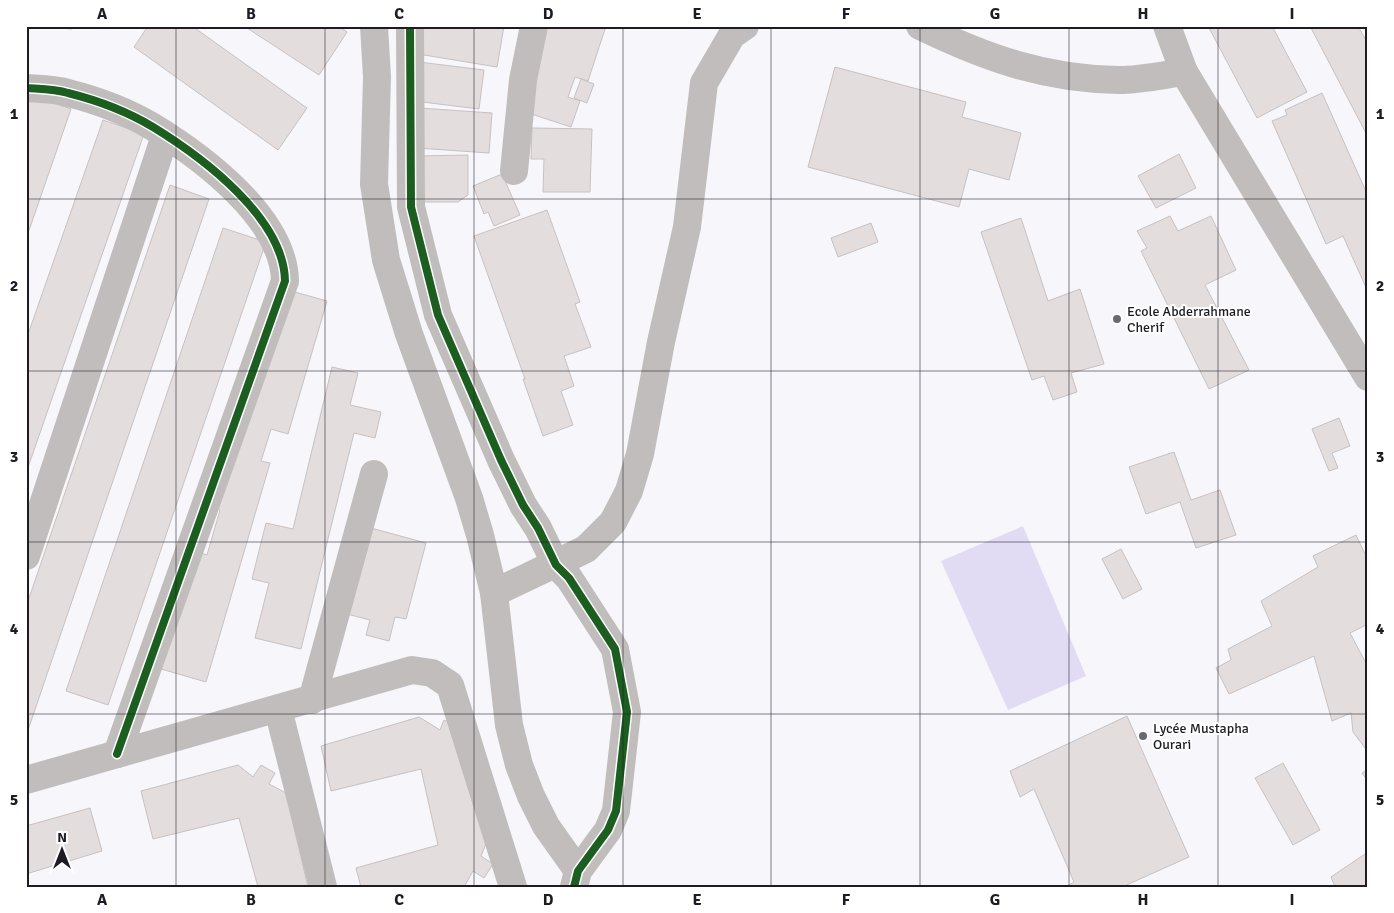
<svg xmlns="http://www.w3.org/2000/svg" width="1394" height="913" font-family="Signika,sans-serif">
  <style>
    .green { fill: #e1dcf4 }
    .building { fill: #e3ddde; stroke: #c7c1c2 }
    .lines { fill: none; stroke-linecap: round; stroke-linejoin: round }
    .minor { stroke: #c1bdbc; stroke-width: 28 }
    .cycleway-casing { stroke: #fff; stroke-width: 11 }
    .cycleway { stroke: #1b5e20; stroke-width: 8 }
    .grid { fill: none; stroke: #1e1b25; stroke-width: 1; stroke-opacity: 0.55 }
    .poi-dot { fill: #6a6870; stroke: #fff; stroke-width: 2 }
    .labels { text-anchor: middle; stroke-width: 4; stroke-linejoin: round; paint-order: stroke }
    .poi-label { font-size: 14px; fill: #1e1b25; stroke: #fff; text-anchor: start }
    .neatline { fill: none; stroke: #1e1b25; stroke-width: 2 }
    .grid-label { font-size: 16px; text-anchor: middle; font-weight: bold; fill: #1e1b25 }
  </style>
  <rect width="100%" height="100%" fill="#f6f6fb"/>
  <!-- green -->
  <polygon class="green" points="1023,526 1086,676 1008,710 941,561"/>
  <!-- building -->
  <g class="building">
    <polygon points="37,26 72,26 72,29"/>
    <polygon points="148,26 192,26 307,108 278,150 134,47"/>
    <polygon points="244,26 338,26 347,32 319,75"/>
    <polygon points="423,26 504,26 497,67 418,54"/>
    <polygon points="545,26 606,26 588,81 575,77 568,97 580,101 571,127 522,111"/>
    <polygon points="1208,26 1272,26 1307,92 1257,118"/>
    <polygon points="1310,26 1358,26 1368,44 1368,137"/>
    <polygon points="419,62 484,70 479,109 414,101"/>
    <polygon points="835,67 966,102 962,117 1021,133 1009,180 969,169 959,207 808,167"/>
    <polygon points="581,79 594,84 587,103 574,98"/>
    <polygon points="1322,93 1368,196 1368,292 1343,236 1326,244 1272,121 1287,115 1285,110"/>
    <polygon points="30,95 71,109 26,239 26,105"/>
    <polygon points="420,108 492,113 489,153 417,148"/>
    <polygon points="103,120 144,134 26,473 26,340"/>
    <polygon points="532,128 592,129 590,192 543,192 544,159 531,159"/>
    <polygon points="1179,154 1196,188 1156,208 1138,176"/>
    <polygon points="468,155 468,195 458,202 415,202 415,156"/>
    <polygon points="502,174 520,215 494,226 488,212 484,214 473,186"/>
    <polygon points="170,185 209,199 26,736 26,607"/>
    <polygon points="547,210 580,302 575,304 591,347 564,356 574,386 561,391 573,425 543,436 523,379 525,379 474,236"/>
    <polygon points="1170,216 1178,231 1211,216 1236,270 1205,285 1249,370 1209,389 1141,251 1147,248 1137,231"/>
    <polygon points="1021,218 1048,301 1080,289 1104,364 1071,373 1077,392 1053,400 1044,376 1032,380 981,232"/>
    <polygon points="871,223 878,242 838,257 831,238"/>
    <polygon points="223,228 266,242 108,705 66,691"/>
    <polygon points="284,289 327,301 288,434 271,429 261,461 270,463 206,682 161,669 195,551 207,555 220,510 207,506"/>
    <polygon points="332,367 358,373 350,405 381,412 375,438 354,433 301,649 255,638 269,583 252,579 266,523 293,529"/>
    <polygon points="1339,418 1350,446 1332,453 1338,468 1329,471 1312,429"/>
    <polygon points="1174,452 1191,500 1220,490 1236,535 1196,548 1180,502 1146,514 1129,467"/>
    <polygon points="371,528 426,543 406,619 395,617 389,641 366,635 370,620 343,613"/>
    <polygon points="1356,535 1368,560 1368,624 1350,633 1368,667 1368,752 1353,732 1351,713 1332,721 1314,656 1229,694 1216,668 1231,660 1228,649 1272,626 1261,601 1318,567 1313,556"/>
    <polygon points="1121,549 1142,589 1123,599 1102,559"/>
    <polygon points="1127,716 1189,857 1122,887 1066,887 1074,882 1034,789 1020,797 1010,771"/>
    <polygon points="419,717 440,730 444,720 458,727 488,839 481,856 493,864 484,878 473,871 464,887 361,887 356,868 438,845 421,769 331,791 321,746"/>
    <polygon points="1283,763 1320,830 1293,845 1255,778"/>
    <polygon points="238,765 253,777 261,765 275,773 269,784 286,793 308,887 258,887 239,818 153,839 141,791"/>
    <polygon points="1368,769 1368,781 1362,773"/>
    <polygon points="90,808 102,851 26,874 26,826"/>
    <polygon points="1368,852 1368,887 1335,887 1331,877"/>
  </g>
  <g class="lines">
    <!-- minor -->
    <g class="minor">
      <polyline points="374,26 377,77 374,184 386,260 409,334 469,498 480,535 494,593 509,725 519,765 531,796 546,826 578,871"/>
      <polyline points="410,26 411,207 438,315 501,460 523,505 538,528 556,565 569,578 615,649 627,712 616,811 608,830 578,871 574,887"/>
      <path d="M 920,26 C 986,58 1045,79 1119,80 C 1141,80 1163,75 1184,72"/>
      <polyline points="1167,26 1184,72 1368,377"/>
      <path d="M 26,88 C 40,89 55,89 68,93 C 96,100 128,112 153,127 C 202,157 284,218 285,281 L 117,754"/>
      <polyline points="514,171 523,80 534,26"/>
      <polyline points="26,556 165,136"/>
      <polyline points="494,593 586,549 613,522 629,491 640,454 661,342 687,227 704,83 732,35 745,26"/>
      <polyline points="312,700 374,474"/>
      <polyline points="278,709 323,887"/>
      <polyline points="26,780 412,670 432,673 450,685 513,887"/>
    </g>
    <!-- cycleway casing -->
    <g class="cycleway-casing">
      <g id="cycleway">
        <polyline points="410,26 411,207 438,315 501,460 523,505 538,528 556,565 569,578 615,649 627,712 616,811 608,830 578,871 574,887"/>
        <path d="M 26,88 C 40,89 55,89 68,93 C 96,100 128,112 153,127 C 202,157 284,218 285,281 L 117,754"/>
      </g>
    </g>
    <!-- cycleway -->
    <use href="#cycleway" class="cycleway"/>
  </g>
  <!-- grid -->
  <path class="grid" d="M 176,26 L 176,887M 325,26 L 325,887M 474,26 L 474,887M 623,26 L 623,887M 771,26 L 771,887M 920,26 L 920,887M 1069,26 L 1069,887M 1218,26 L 1218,887M 26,199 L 1368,199M 26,371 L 1368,371M 26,542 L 1368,542M 26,714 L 1368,714"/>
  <!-- markers -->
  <g class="poi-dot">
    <circle cx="1117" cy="319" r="5"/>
    <circle cx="1143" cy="736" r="5"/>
  </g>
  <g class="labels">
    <!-- poi labels -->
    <g class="poi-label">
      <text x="1127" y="316">Ecole Abderrahmane<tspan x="1127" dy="16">Cherif</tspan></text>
      <text x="1153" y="733">Lycée Mustapha<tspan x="1153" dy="16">Ourari</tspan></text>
    </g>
  </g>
  <!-- border -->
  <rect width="1394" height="913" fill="none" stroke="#ffffff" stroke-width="55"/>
  <!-- north arrow -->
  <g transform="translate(62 850)" stroke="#ffffff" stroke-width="4" paint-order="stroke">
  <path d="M0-4L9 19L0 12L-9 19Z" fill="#1e1b25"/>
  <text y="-8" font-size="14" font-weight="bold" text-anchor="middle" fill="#1e1b25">N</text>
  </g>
  <rect x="28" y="28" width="1338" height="858" class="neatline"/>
  <g class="grid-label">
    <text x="102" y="19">A</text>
    <text x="251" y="19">B</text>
    <text x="399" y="19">C</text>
    <text x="548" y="19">D</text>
    <text x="697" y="19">E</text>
    <text x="846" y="19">F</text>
    <text x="995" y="19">G</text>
    <text x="1143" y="19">H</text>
    <text x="1292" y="19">I</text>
    <text x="14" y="119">1</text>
    <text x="1380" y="119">1</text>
    <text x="14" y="291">2</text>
    <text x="1380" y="291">2</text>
    <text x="14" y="462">3</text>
    <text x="1380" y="462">3</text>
    <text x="14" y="634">4</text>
    <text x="1380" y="634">4</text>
    <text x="14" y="805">5</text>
    <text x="1380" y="805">5</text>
    <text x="102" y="905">A</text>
    <text x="251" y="905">B</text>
    <text x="399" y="905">C</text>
    <text x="548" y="905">D</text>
    <text x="697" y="905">E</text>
    <text x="846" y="905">F</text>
    <text x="995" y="905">G</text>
    <text x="1143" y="905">H</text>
    <text x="1292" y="905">I</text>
  </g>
</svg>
